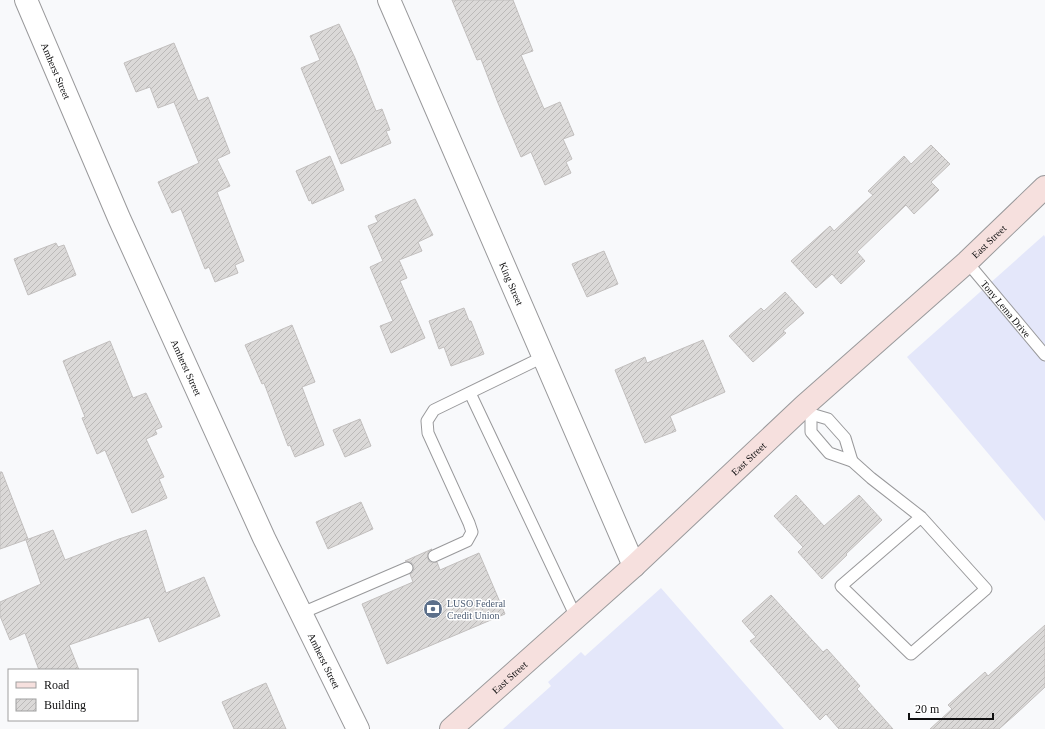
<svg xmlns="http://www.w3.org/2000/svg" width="1045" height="729" font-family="Georgia,serif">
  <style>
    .grass { fill: #e4e7fa }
    .building { fill: url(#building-hatch); stroke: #c2bfbe }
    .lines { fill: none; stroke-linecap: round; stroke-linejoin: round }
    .service-casing { stroke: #99999b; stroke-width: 13 }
    .minor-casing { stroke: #99999b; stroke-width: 24 }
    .secondary-casing { stroke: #99999b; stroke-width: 24 }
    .service { stroke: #fff; stroke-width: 11 }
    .minor { stroke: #fff; stroke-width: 22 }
    .secondary { stroke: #f6e0de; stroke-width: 22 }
    .labels { text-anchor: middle; stroke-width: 3; stroke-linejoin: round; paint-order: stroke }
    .street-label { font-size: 10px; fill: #101011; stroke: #fff }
    .service-label { font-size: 10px; fill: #4e5e75; stroke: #fff; text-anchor: start }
  </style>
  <defs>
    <pattern id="building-hatch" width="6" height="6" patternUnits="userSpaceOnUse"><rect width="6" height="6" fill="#dbd9d8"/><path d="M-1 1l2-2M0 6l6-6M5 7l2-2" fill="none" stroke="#bbb9b8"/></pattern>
  </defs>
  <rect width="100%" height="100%" fill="#f8f9fb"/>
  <!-- grass -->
  <g class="grass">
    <polygon points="1044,235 1045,237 1045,521 907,357"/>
    <polygon points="661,588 784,729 503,729 551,686 548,682 581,652 585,656"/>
  </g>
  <!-- building -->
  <g class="building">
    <polygon points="452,0 513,0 533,51 521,55 544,109 560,102 574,135 563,139 572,159 566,162 571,173 545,185 531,152 521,157 498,103 481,59 477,60"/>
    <polygon points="339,24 355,58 376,111 382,109 390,130 386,131 391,143 341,164 301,68 320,60 310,36"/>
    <polygon points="174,43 198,101 208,97 230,153 217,159 230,186 217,192 244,261 235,265 238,273 215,282 209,267 205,269 181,209 172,213 158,182 199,163 174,102 158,108 150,87 136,92 124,63"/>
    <polygon points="931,145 950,164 931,182 939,190 914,214 906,205 857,252 865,261 841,284 832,274 816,288 791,261 830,226 834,231 873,195 868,191 904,156 911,164"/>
    <polygon points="330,156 344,190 312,204 311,200 309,201 296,171"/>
    <polygon points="415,199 433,235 418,242 422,251 399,260 407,278 400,281 425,338 391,353 380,326 393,321 370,267 383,261 368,226 378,222 375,216"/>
    <polygon points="56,243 58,247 64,245 76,275 28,295 14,259"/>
    <polygon points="604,251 618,284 587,297 572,264"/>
    <polygon points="785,292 804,313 783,331 786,333 753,362 729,336 761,308 764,311"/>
    <polygon points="464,308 469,321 471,321 484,354 451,366 444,347 439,349 429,321"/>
    <polygon points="292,325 315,382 302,387 324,445 295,457 290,445 288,446 264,383 262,384 245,345"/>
    <polygon points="703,340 725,392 670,416 676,431 645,443 615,370 645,357 647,363"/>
    <polygon points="110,341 133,398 146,393 162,427 155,430 157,434 146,439 164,477 159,479 167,498 132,513 105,450 97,454 82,418 85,417 63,361"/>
    <polygon points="360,419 371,446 345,457 333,430"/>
    <polygon points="0,472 2,472 28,539 0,549"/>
    <polygon points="796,495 824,526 859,495 882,520 846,554 847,555 822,579 798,552 803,547 774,516"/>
    <polygon points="361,502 373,529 328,549 316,522"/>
    <polygon points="53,530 65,560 119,539 146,530 166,593 204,577 220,616 159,642 149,617 69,645 79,670 39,670 25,633 10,640 0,616 0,602 41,584 26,540"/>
    <polygon points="432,549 428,552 428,559 430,562 437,562 440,570 479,553 505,614 387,664 362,604 413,582 410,574 413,572 414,566 411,562 405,561"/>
    <polygon points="771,595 823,652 827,649 860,686 857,689 893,729 839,729 826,714 820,720 750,641 756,637 742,621"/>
    <polygon points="1045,625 1045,687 1017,713 999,729 930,729 952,709 948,705 985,672 988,676"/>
    <polygon points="266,683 286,729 234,729 222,702"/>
  </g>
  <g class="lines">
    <!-- service casing -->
    <g class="service-casing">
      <g id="service">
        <path id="s1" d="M 967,262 L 1045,355"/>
        <polyline points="470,393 576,617"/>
        <polyline points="807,409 811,414 828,419 845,438 852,461"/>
        <polyline points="811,414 811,432 829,453 852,461 871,478 921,517 986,589 911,654 841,586 921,517"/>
        <polyline points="434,556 467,541 472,532 469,523 428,433 427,421 434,410 543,357"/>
        <polyline points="302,613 407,568"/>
      </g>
    </g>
    <!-- minor casing -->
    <g class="minor-casing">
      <g id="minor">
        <path id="s2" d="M 26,0 L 119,218 L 264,538 L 358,729"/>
        <path id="s3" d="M 389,0 L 634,566"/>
      </g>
    </g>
    <!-- secondary casing -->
    <g class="secondary-casing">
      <g id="secondary">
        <path id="s4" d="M 451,729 L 634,566 L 804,406 L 967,262 L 1045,187"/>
      </g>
    </g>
    <!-- service -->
    <use href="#service" class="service"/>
    <!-- minor -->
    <use href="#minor" class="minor"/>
    <!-- secondary -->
    <use href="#secondary" class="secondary"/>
  </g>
  <!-- icons -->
  <defs>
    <g id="bank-disc" transform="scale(1)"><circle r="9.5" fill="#5c6f8a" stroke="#fff"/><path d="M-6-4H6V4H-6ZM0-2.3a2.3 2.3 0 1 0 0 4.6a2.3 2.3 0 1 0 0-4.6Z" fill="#fff"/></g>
  </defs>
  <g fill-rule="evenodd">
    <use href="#bank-disc" x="433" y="609"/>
  </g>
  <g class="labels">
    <!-- street labels -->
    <g class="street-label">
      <text dy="4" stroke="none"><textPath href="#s2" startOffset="77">Amherst Street</textPath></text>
      <text dy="4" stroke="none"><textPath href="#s4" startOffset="726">East Street</textPath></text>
      <text dy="4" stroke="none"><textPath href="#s3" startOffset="309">King Street</textPath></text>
      <text dy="4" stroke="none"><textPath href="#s1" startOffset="61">Tony Lema Drive</textPath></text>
      <text dy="4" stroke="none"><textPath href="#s2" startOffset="401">Amherst Street</textPath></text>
      <text dy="4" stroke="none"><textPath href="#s4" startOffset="402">East Street</textPath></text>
      <text dy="4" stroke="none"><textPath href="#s2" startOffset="725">Amherst Street</textPath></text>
      <text dy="4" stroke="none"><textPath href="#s4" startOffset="78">East Street</textPath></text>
    </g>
    <!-- service labels -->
    <g class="service-label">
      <text x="447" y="607">LUSO Federal<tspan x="447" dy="12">Credit Union</tspan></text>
    </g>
  </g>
  <!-- legend -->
  <rect x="8" y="669" width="130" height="52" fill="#ffffff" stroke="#9f9fa0"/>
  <rect x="16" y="682" width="20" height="6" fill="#f6e0de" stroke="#9f9fa0"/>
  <text x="44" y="689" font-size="12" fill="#101011">Road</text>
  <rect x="16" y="699" width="20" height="12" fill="url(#building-hatch)" stroke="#9f9fa0"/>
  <text x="44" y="709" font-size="12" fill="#101011">Building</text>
  <!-- scale -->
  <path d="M909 713v6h84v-6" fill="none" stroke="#101011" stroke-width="2"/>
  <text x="915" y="713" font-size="12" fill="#101011" stroke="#ffffff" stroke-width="3" paint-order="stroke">20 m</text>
</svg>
